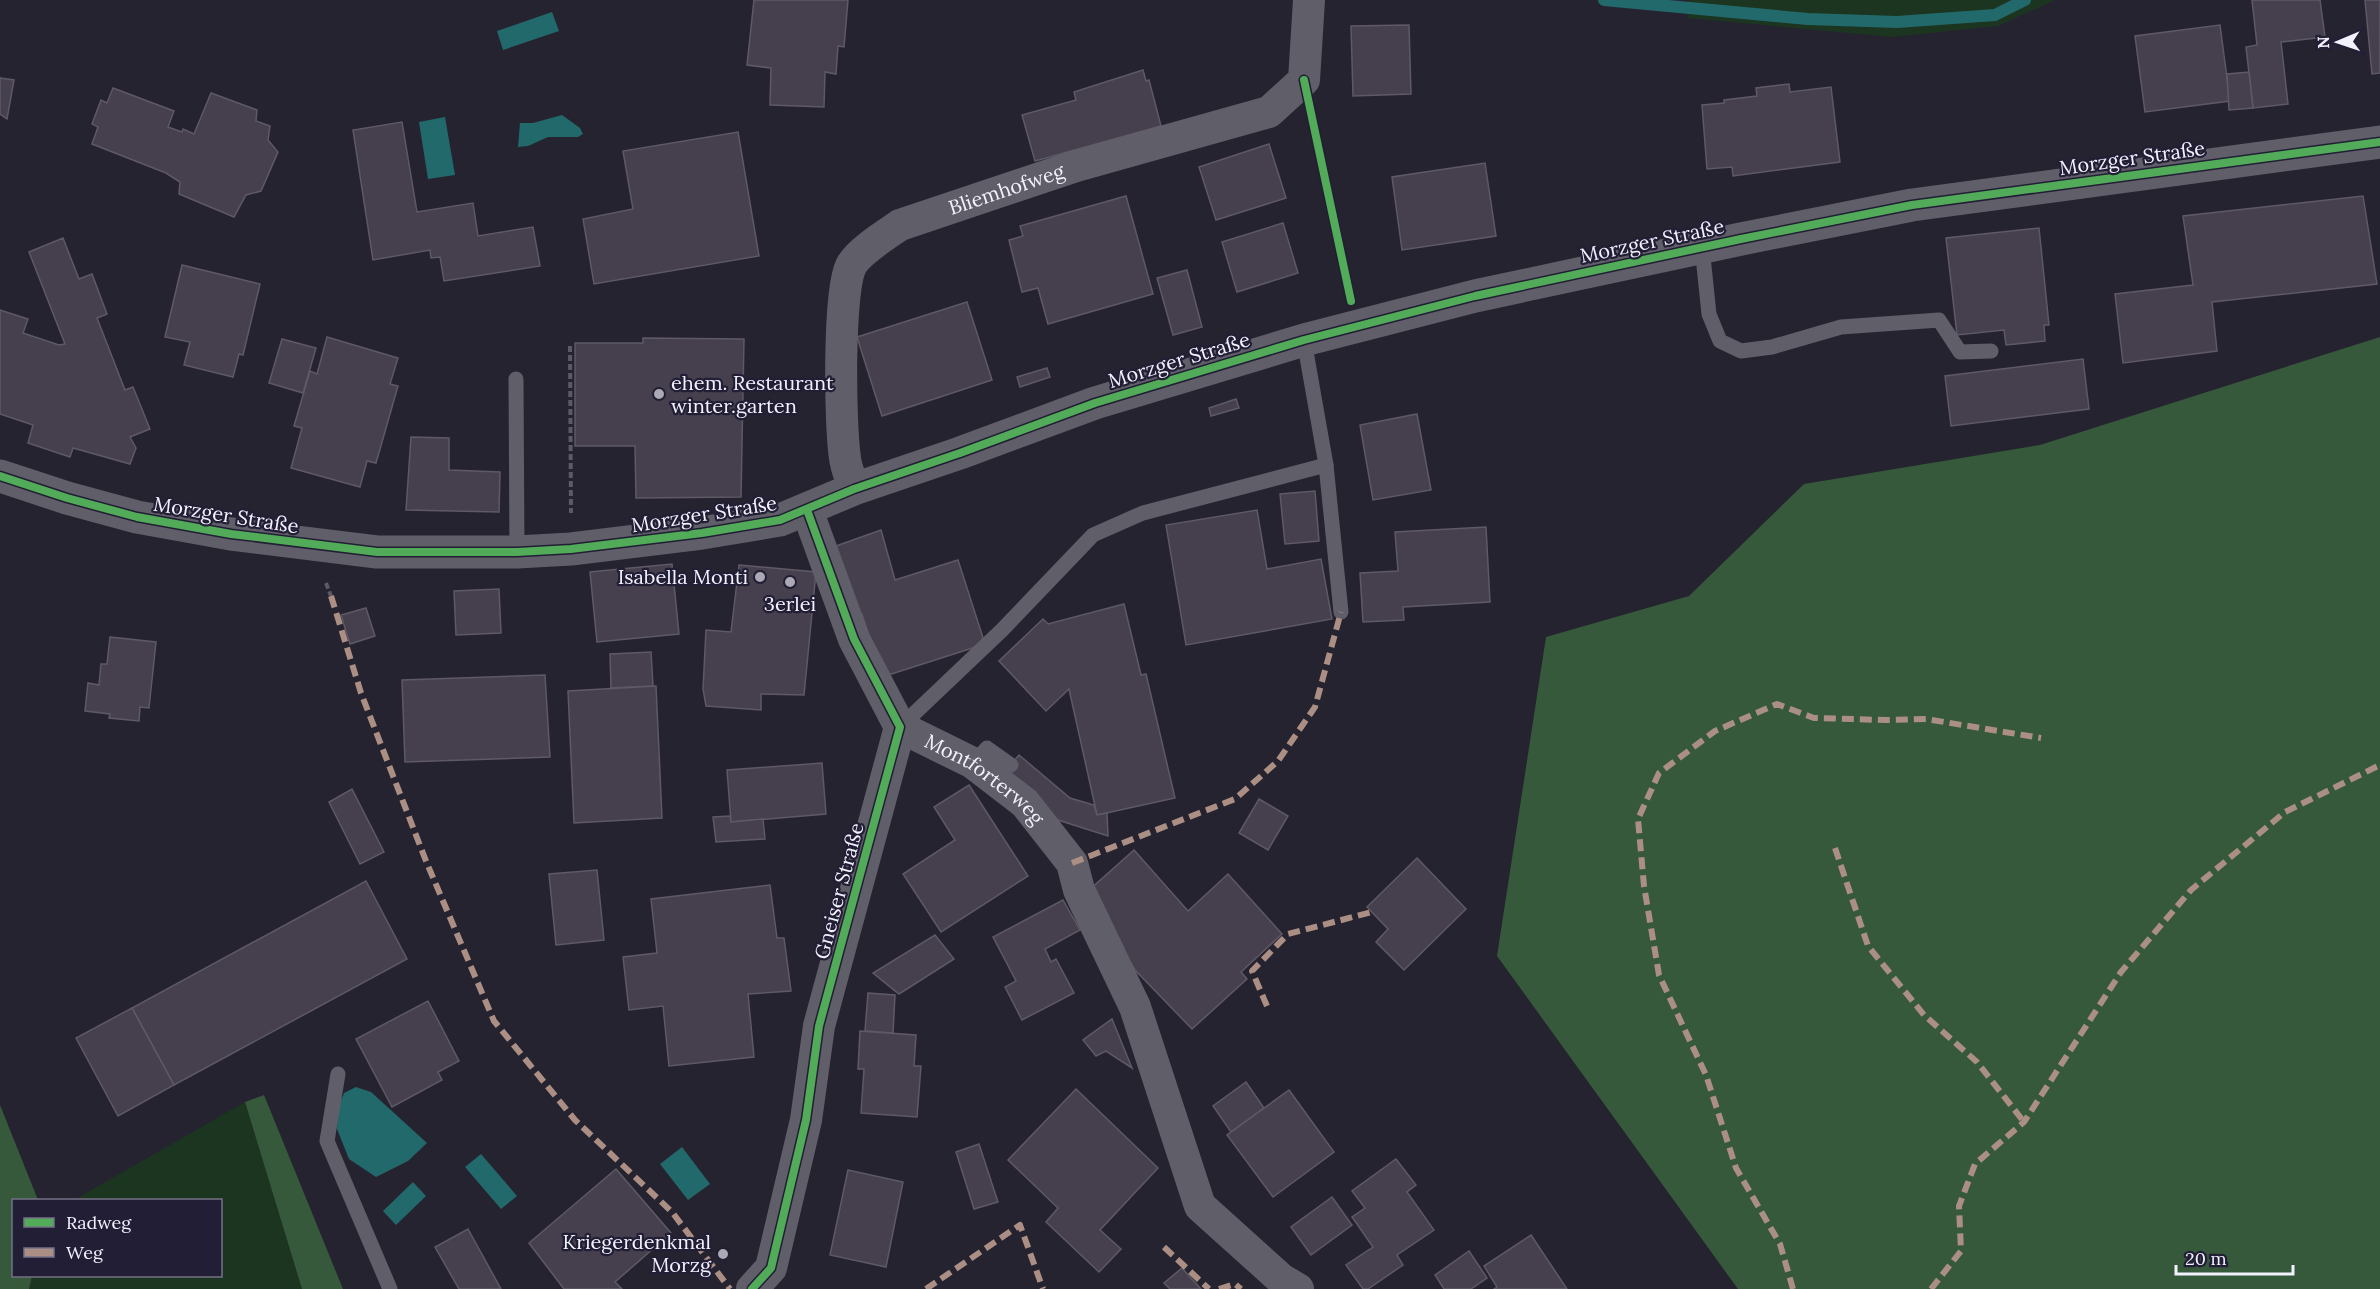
<svg xmlns="http://www.w3.org/2000/svg" width="2380" height="1289" font-family="Lora,serif">
  <style>
    .green { fill: #1c3520 }
    .forest { fill: #36593b }
    .water { fill: #22696b }
    .lines { fill: none; stroke-linecap: round; stroke-linejoin: round }
    .stream { stroke: #22696b; stroke-width: 12 }
    .building { fill: #46404e; stroke: #5e5964; stroke-width: 1.5 }
    .path { stroke: #5c5a64; stroke-width: 4; stroke-dasharray: 6 3; stroke-linecap: butt }
    .lane { stroke: #605e69; stroke-width: 15 }
    .street { stroke: #605e69; stroke-width: 32 }
    .secondary { stroke: #605e69; stroke-width: 33 }
    .quiet { stroke: #ac8f84; stroke-width: 6; stroke-dasharray: 12 6; stroke-linecap: butt }
    .cycleway-casing { stroke: #221e35; stroke-width: 11 }
    .cycleway { stroke: #51ab58; stroke-width: 8 }
    .poi-dot { fill: #aba9b6; stroke: #221e35; stroke-width: 2 }
    .labels { text-anchor: middle; stroke-width: 4.5; stroke-linejoin: round; paint-order: stroke }
    .street-label { font-size: 20px; fill: #f2f1fe; stroke: #221e35 }
    .poi-label { font-size: 20px; fill: #f2f1fe; stroke: #221e35; text-anchor: end }
  </style>
  <rect width="100%" height="100%" fill="#262330"/>
  <!-- green -->
  <g class="green">
    <polygon points="1690,0 2055,0 1998,26 1892,37 1687,18"/>
    <polygon points="245,1102 302,1289 29,1289 32,1276 220,1276 220,1200 74,1200"/>
  </g>
  <!-- forest -->
  <g class="forest">
    <polygon points="2380,337 2380,1289 1738,1289 1497,956 1546,637 1689,596 1804,484 2040,445"/>
    <polygon points="264,1095 343,1289 302,1289 245,1102"/>
    <polygon points="0,1105 38,1200 14,1200 14,1276 32,1276 29,1289 0,1289"/>
  </g>
  <!-- water -->
  <g class="water">
    <polygon points="552,12 559,31 503,50 497,31"/>
    <polygon points="562,115 580,128 583,134 578,137 548,137 528,146 518,147 520,123 533,123"/>
    <polygon points="445,117 455,175 428,179 419,122"/>
    <polygon points="356,1087 371,1092 427,1143 408,1161 376,1177 349,1159 337,1129 338,1108 344,1093"/>
    <polygon points="682,1147 710,1184 688,1200 660,1164"/>
    <polygon points="481,1154 517,1196 501,1209 465,1167"/>
    <polygon points="413,1182 426,1196 396,1225 383,1211"/>
  </g>
  <g class="lines">
    <!-- stream -->
    <polyline class="stream" points="1604,0 1808,19 1897,22 1995,15 2025,0"/>
  </g>
  <!-- building -->
  <g class="building">
    <polygon points="754,0 848,0 844,47 838,46 836,74 825,72 824,107 770,105 771,68 747,65"/>
    <polygon points="2252,0 2320,0 2325,37 2281,42 2288,104 2253,108 2246,47 2257,45"/>
    <polygon points="2365,0 2380,0 2380,73 2372,74"/>
    <polygon points="1409,25 1411,94 1353,96 1351,26"/>
    <polygon points="2220,25 2230,101 2145,112 2135,36"/>
    <polygon points="1143,70 1146,81 1149,80 1161,126 1035,161 1022,115 1076,100 1074,92"/>
    <polygon points="2249,72 2253,108 2229,110 2227,74"/>
    <polygon points="0,78 14,80 7,119 0,114"/>
    <polygon points="1789,84 1790,92 1831,87 1840,162 1733,176 1732,167 1707,169 1702,105 1724,103 1724,100 1757,96 1756,88"/>
    <polygon points="113,88 174,111 168,127 182,132 183,129 194,134 211,93 257,110 256,121 270,126 268,140 278,152 261,191 246,195 234,217 179,194 180,182 166,173 92,144 98,127 92,124 101,100 107,103"/>
    <polygon points="402,122 417,212 473,203 478,236 533,227 540,266 444,281 440,257 431,258 430,250 373,260 353,130"/>
    <polygon points="738,132 759,256 594,284 583,219 633,209 623,151"/>
    <polygon points="1269,144 1286,198 1216,220 1199,167"/>
    <polygon points="1485,163 1496,236 1402,250 1392,177"/>
    <polygon points="1126,196 1153,294 1048,324 1038,288 1022,292 1009,240 1023,236 1020,226"/>
    <polygon points="2363,196 2377,284 2212,302 2217,351 2123,363 2115,294 2193,285 2183,216"/>
    <polygon points="1283,223 1298,273 1237,292 1222,242"/>
    <polygon points="2039,228 2049,325 2044,325 2045,341 2006,345 2004,330 1957,335 1946,238"/>
    <polygon points="63,238 79,279 92,274 107,314 97,318 125,390 133,387 150,429 130,437 136,448 130,464 73,448 70,457 28,443 33,425 0,414 0,310 28,319 23,333 59,345 65,344 29,252"/>
    <polygon points="182,265 260,284 243,355 239,354 233,377 184,365 190,342 165,337"/>
    <polygon points="1187,270 1202,327 1173,335 1157,278"/>
    <polygon points="967,302 992,380 882,416 857,337"/>
    <polygon points="327,337 398,358 390,384 398,386 376,463 367,461 360,487 291,468 302,428 294,426 310,371 317,374"/>
    <polygon points="643,338 744,339 741,497 636,498 635,446 575,446 575,343 643,343"/>
    <polygon points="282,339 316,348 303,393 269,383"/>
    <polygon points="2083,359 2089,409 1951,426 1945,376"/>
    <polygon points="1047,368 1050,377 1020,387 1017,377"/>
    <polygon points="1236,399 1239,408 1211,416 1209,408"/>
    <polygon points="1417,414 1431,490 1373,500 1360,425"/>
    <polygon points="411,437 449,438 449,470 500,472 499,512 406,510"/>
    <polygon points="1315,491 1319,541 1285,544 1280,494"/>
    <polygon points="1257,510 1267,569 1321,559 1332,619 1186,645 1166,525"/>
    <polygon points="1486,527 1490,602 1403,607 1404,620 1363,622 1360,573 1398,571 1395,532"/>
    <polygon points="881,530 895,580 958,560 985,644 882,677 862,614 855,617 836,546"/>
    <polygon points="672,564 679,634 597,642 590,572"/>
    <polygon points="739,565 816,572 804,695 761,694 761,710 706,706 703,689 706,630 731,632"/>
    <polygon points="499,589 501,633 456,635 454,591"/>
    <polygon points="1124,604 1141,675 1146,674 1175,798 1097,815 1069,689 1046,711 999,661 1043,619 1048,624"/>
    <polygon points="366,608 375,636 350,644 341,615"/>
    <polygon points="110,637 156,642 149,708 140,707 139,721 109,718 110,714 85,711 88,683 99,685 101,664 107,664"/>
    <polygon points="651,652 653,686 611,688 610,654"/>
    <polygon points="545,675 550,757 405,762 402,680"/>
    <polygon points="656,686 662,818 574,823 568,691"/>
    <polygon points="1019,755 1070,798 1094,805 1097,815 1107,813 1108,836 1058,820 1004,773"/>
    <polygon points="822,763 826,814 731,822 727,770"/>
    <polygon points="969,785 1028,876 941,932 903,874 955,840 934,807"/>
    <polygon points="352,789 384,852 360,864 329,802"/>
    <polygon points="1259,799 1288,816 1268,850 1239,833"/>
    <polygon points="730,816 731,822 763,819 765,839 716,842 713,817"/>
    <polygon points="1134,850 1188,911 1228,874 1282,934 1241,972 1247,979 1192,1029 1135,970 1087,892"/>
    <polygon points="1417,858 1466,909 1404,970 1376,942 1388,929 1367,907"/>
    <polygon points="597,870 604,940 556,945 549,874"/>
    <polygon points="366,881 407,959 174,1085 132,1008"/>
    <polygon points="770,885 777,938 784,938 791,991 748,994 754,1057 669,1066 663,1006 629,1010 623,957 657,953 651,899"/>
    <polygon points="1063,900 1080,930 1045,949 1051,962 1056,959 1074,993 1022,1020 1005,987 1016,981 993,937"/>
    <polygon points="935,935 954,959 899,994 873,973"/>
    <polygon points="868,993 895,995 893,1033 865,1031"/>
    <polygon points="428,1001 459,1061 438,1072 442,1080 392,1107 356,1039"/>
    <polygon points="132,1008 174,1085 118,1116 76,1038"/>
    <polygon points="1112,1019 1132,1068 1106,1051 1096,1056 1083,1040"/>
    <polygon points="860,1031 916,1035 914,1066 921,1066 917,1117 861,1113 864,1069 858,1069"/>
    <polygon points="1246,1082 1264,1108 1231,1132 1213,1106"/>
    <polygon points="1076,1089 1158,1168 1100,1230 1121,1249 1099,1272 1046,1222 1058,1208 1008,1160"/>
    <polygon points="1289,1090 1334,1152 1273,1197 1227,1135"/>
    <polygon points="979,1144 998,1202 974,1209 956,1152"/>
    <polygon points="1396,1159 1416,1185 1407,1192 1434,1230 1397,1255 1403,1265 1368,1289 1363,1289 1346,1265 1373,1247 1352,1217 1365,1208 1352,1191"/>
    <polygon points="616,1169 671,1233 615,1282 622,1289 564,1289 529,1243"/>
    <polygon points="848,1170 903,1182 886,1267 830,1255"/>
    <polygon points="1332,1197 1352,1225 1311,1255 1291,1227"/>
    <polygon points="468,1229 501,1289 459,1289 435,1247"/>
    <polygon points="1531,1235 1567,1289 1494,1289 1497,1287 1484,1266"/>
    <polygon points="1469,1251 1487,1278 1471,1289 1444,1289 1435,1275"/>
    <polygon points="1182,1268 1201,1289 1170,1289 1164,1283"/>
  </g>
  <g class="lines">
    <!-- path -->
    <g class="path">
      <polyline points="1313,119 1349,291"/>
      <polyline points="570,346 571,513"/>
      <polyline points="326,583 331,596"/>
    </g>
    <!-- lane -->
    <g class="lane">
      <polyline points="1702,247 1709,314 1720,341 1741,351 1772,347 1841,327 1939,320 1960,352 1991,351"/>
      <polyline points="1304,340 1326,465 1341,612"/>
      <polyline points="516,379 517,552"/>
      <polyline points="900,727 1002,630 1093,535 1143,513 1326,465"/>
      <polyline points="973,763 987,748 1011,765"/>
      <polyline points="338,1074 327,1141 390,1289"/>
    </g>
    <!-- street -->
    <g class="street">
      <path id="s1" d="M 854,489 C 851,479 846,468 845,458 C 840,426 838,292 851,266 C 858,252 887,234 900,225 L 1076,166 L 1269,112 L 1304,80 L 1309,0"/>
      <path id="s2" d="M 900,727 L 973,763 L 1025,803 L 1072,863 L 1079,890 L 1135,1007 L 1200,1206 L 1281,1279 L 1298,1289"/>
      <polyline points="752,1289 771,1268 806,1120 819,1026 900,727 854,639 807,510"/>
    </g>
    <!-- secondary -->
    <polyline class="secondary" points="0,476 67,498 137,517 231,534 377,552 517,552 571,549 702,533 780,520 854,489 960,453 1095,403 1304,340 1475,296 1741,239 1912,205 2380,142"/>
    <!-- quiet -->
    <g class="quiet">
      <polyline points="331,596 361,693 426,861 494,1021 575,1120 672,1212 730,1289"/>
      <polyline points="1835,848 1868,946 1924,1015 1977,1062 2024,1122"/>
      <polyline points="1072,863 1235,799 1278,761 1315,707 1341,612"/>
      <polyline points="1267,1006 1252,971 1288,934 1372,912"/>
      <polyline points="1164,1247 1209,1289"/>
      <polyline points="926,1289 1020,1225 1043,1289"/>
      <polyline points="1219,1289 1235,1284 1241,1289"/>
      <polyline points="1793,1289 1780,1244 1736,1168 1706,1075 1659,975 1644,886 1638,819 1659,773 1715,731 1777,704 1814,718 1885,720 1926,719 2041,738"/>
      <polyline points="1931,1289 1961,1251 1959,1206 1975,1164 2024,1122 2121,972 2191,890 2285,812 2380,765"/>
    </g>
    <!-- cycleway casing -->
    <g class="cycleway-casing">
      <g id="cycleway">
        <polyline points="1304,80 1351,301"/>
        <polyline points="0,476 67,498 137,517 231,534 377,552 517,552 571,549 702,533 780,520 854,489 960,453 1095,403 1304,340 1475,296 1741,239 1912,205 2380,142"/>
        <polyline points="752,1289 771,1268 806,1120 819,1026 900,727 854,639 807,510"/>
      </g>
    </g>
    <!-- cycleway -->
    <use href="#cycleway" class="cycleway"/>
  </g>
  <!-- markers -->
  <g class="poi-dot">
    <circle cx="659" cy="394" r="6"/>
    <circle cx="760" cy="577" r="6"/>
    <circle cx="790" cy="582" r="6"/>
    <circle cx="723" cy="1254" r="6"/>
  </g>
  <g class="labels">
    <!-- street labels -->
    <g class="street-label">
      <text transform="translate(2132 158) rotate(-8)" y="7">Morzger Straße</text>
      <text dy="7" stroke="none"><textPath href="#s1" startOffset="402">Bliemhofweg</textPath></text>
      <text transform="translate(1652 241) rotate(-12)" y="7">Morzger Straße</text>
      <text transform="translate(1179 360) rotate(-17)" y="7">Morzger Straße</text>
      <text transform="translate(704 514) rotate(-9)" y="7">Morzger Straße</text>
      <text transform="translate(226 515) rotate(9)" y="7">Morzger Straße</text>
      <text dy="7" stroke="none"><textPath href="#s2" startOffset="100">Montforterweg</textPath></text>
      <text transform="translate(839 891) rotate(-75)" y="7">Gneiser Straße</text>
    </g>
    <!-- poi labels -->
    <g class="poi-label">
      <text x="671" y="390" text-anchor="start">ehem. Restaurant<tspan x="671" dy="23">winter.garten</tspan></text>
      <text x="748" y="584">Isabella Monti</text>
      <text x="790" y="611" text-anchor="middle">3erlei</text>
      <text x="711" y="1249">Kriegerdenkmal<tspan x="711" dy="23">Morzg</tspan></text>
    </g>
  </g>
  <!-- legend -->
  <rect x="12" y="1199" width="210" height="78" fill="#221e35" stroke="#757285" stroke-width="1.5"/>
  <rect x="24" y="1218" width="30" height="9" fill="#51ab58" stroke="#757285" stroke-width="1.5"/>
  <text x="66" y="1229" font-size="18" fill="#f2f1fe">Radweg</text>
  <rect x="24" y="1248" width="30" height="9" fill="#ac8f84" stroke="#757285" stroke-width="1.5"/>
  <text x="66" y="1259" font-size="18" fill="#f2f1fe">Weg</text>
  <!-- north arrow -->
  <g transform="translate(2338 42) rotate(268)" stroke="#221e35" stroke-width="4.5" paint-order="stroke">
  <path d="M0-4.5L10 22L0 15L-10 22Z" fill="#f2f1fe"/>
  <text y="-9" font-size="16" font-weight="bold" text-anchor="middle" fill="#f2f1fe">N</text>
  </g>
  <!-- scale -->
  <path d="M2176 1265v9h117v-9" fill="none" stroke="#f2f1fe" stroke-width="3"/>
  <text x="2185" y="1265" font-size="18" fill="#f2f1fe" stroke="#221e35" stroke-width="4.5" paint-order="stroke">20 m</text>
</svg>
